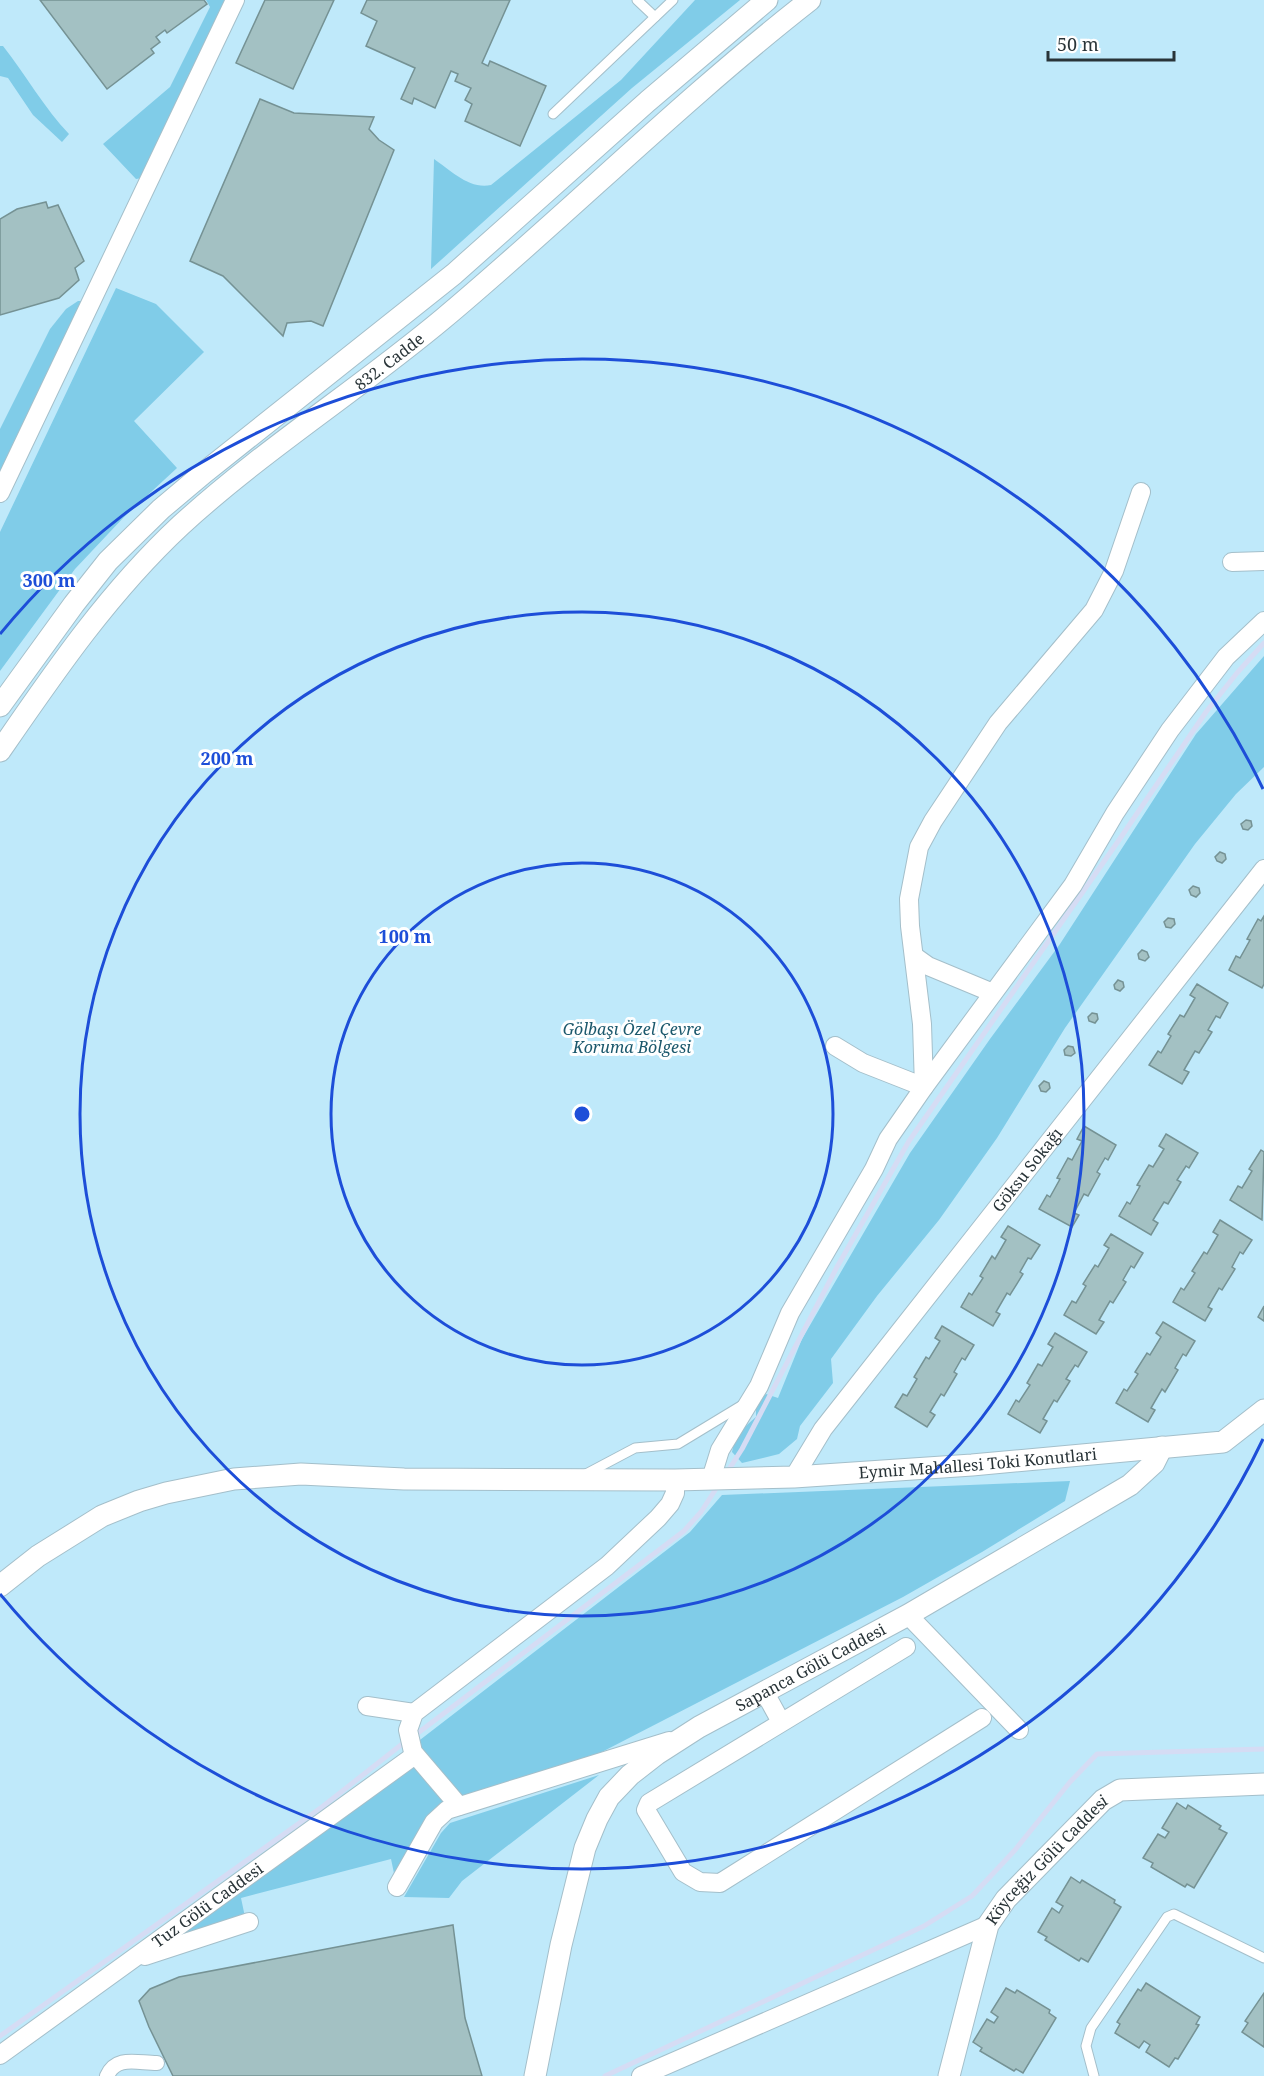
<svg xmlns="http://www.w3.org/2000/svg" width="1264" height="2076" font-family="'Noto Serif',serif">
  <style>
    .green { fill: #bfe9fa }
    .forest { fill: #80cce8 }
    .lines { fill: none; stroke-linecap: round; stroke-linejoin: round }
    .stream { stroke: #d5dcf4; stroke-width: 5 }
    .building { fill: #a3c1c3; stroke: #759294; stroke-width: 1.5 }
    .service-casing { stroke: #a4bfca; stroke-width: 11 }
    .pedestrian-casing { stroke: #a4bfca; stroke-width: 16 }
    .minor-casing { stroke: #a4bfca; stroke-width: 20 }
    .tertiary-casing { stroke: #a4bfca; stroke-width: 23 }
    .service { stroke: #fff; stroke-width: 9 }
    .pedestrian { stroke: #fff; stroke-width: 14 }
    .minor { stroke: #fff; stroke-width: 18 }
    .tertiary { stroke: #fff; stroke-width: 21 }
    .ring { fill: none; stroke: #1d4ed8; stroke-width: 3 }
    .labels { text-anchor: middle; stroke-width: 6; stroke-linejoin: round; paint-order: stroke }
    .street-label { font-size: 16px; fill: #293438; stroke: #fff }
    .park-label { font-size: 16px; font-style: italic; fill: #1b586c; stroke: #fff }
    .centre { fill: #1d4ed8; stroke: #fff; stroke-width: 3 }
    .ring-label { font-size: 18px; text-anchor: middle; font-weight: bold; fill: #1d4ed8; stroke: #fff; stroke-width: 6; stroke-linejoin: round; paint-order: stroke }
  </style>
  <rect width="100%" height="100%" fill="#effaff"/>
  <!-- green -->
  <rect class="green" x="0" y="0" width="1264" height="2076"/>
  <!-- forest -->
  <g class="forest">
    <polygon points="206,0 228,0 142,178 136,179 103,144 170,87 210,7"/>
    <path d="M 695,0 L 740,0 L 632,88 L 431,269 L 434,159 C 450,170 470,190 491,185 L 621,80 Z"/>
    <path d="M 0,46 L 3,46 C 25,74 45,109 69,134 L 62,142 L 33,115 L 8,78 L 0,76 Z"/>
    <polygon points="116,288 156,304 204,352 134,421 177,468 124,517 75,569 0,671 0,532"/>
    <polygon points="78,301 83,301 0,479 0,429 50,329 66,309"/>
    <path d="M 1264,656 L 1264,767 L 1236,794 L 1195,844 L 1065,1028 L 997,1138 L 939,1220 L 877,1296 L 831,1359 L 833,1383 L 800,1426 L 797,1439 L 779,1454 L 742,1463 L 732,1452 C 735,1435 743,1428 756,1417 L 756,1403 L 766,1394 L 778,1398 L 802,1339 L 910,1153 L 990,1039 L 1060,944 L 1196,734 Z"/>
    <polygon points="1070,1481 1065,1501 982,1552 903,1597 596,1755 459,1799 416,1743 690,1532 722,1495"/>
    <polygon points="416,1764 447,1802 434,1810 399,1876 395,1878 391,1859 241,1898 245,1917 177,1941 174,1937"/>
    <polygon points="599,1775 462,1881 449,1898 404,1897 441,1833 450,1823"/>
  </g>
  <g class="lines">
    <!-- stream -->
    <g class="stream">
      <polyline points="726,1474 742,1449 837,1267 909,1141 1119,840 1206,712 1237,673 1264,643"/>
      <polyline points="414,1736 684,1531 701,1512 719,1484"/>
      <polyline points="0,2036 322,1807 406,1741"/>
      <polyline points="605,2076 924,1926 972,1896 1015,1850 1070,1782 1097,1754 1264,1749"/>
    </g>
  </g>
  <!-- building -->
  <g class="building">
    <polygon points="40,0 204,0 207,4 167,33 165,30 156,37 160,42 151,49 154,53 107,89"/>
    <polygon points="265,0 334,0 293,89 236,63"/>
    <polygon points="367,0 510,0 482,63 488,66 490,61 546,86 520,146 465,121 472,104 465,100 471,88 455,81 458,74 451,71 435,108 414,98 412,104 401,99 415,68 366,46 377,21 361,13"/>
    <polygon points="260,99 294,113 374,117 369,129 379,140 394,150 323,326 311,321 287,323 283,336 223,276 190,261"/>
    <polygon points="46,202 48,208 58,205 84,261 75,268 79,280 59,298 0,315 0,219 17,209"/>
    <polygon points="1246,820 1251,821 1252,826 1248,830 1243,829 1241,824"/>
    <polygon points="1220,852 1225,854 1226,859 1222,863 1217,861 1215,857"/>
    <polygon points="1193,886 1199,888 1200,893 1196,897 1191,895 1189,890"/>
    <polygon points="1264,916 1264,984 1262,988 1229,970 1236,956 1240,958 1250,940 1247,939 1258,919 1261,921"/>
    <polygon points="1168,918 1174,919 1175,924 1171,928 1166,927 1164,922"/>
    <polygon points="1142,950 1147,952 1149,957 1145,961 1139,959 1138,954"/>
    <polygon points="1118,980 1123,982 1124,987 1120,991 1115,989 1114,985"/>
    <polygon points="1197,984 1228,1003 1220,1018 1216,1016 1208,1030 1212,1032 1199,1053 1195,1051 1184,1070 1189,1072 1182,1084 1149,1065 1158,1051 1161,1053 1171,1036 1168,1034 1180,1015 1184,1017 1195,998 1190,995"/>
    <polygon points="1092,1013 1097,1014 1098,1019 1095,1023 1089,1021 1088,1017"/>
    <polygon points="1068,1046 1073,1047 1075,1053 1071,1056 1065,1055 1064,1050"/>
    <polygon points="1044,1081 1049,1083 1050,1088 1046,1092 1041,1091 1039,1086"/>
    <polygon points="1084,1126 1116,1145 1108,1160 1105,1158 1097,1172 1100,1174 1088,1196 1084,1194 1074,1213 1079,1215 1072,1227 1039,1209 1047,1195 1050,1197 1060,1179 1057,1178 1068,1158 1072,1160 1082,1141 1077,1139"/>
    <polygon points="1166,1134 1198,1153 1189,1168 1186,1166 1177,1180 1181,1182 1168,1204 1164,1202 1153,1220 1158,1223 1151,1235 1119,1216 1127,1202 1130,1204 1140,1186 1137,1185 1149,1165 1153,1167 1164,1149 1159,1146"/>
    <polygon points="1261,1150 1264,1152 1262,1220 1230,1200 1238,1186 1242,1188 1252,1171 1249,1169"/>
    <polygon points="1220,1220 1252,1240 1243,1254 1240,1252 1232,1267 1235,1269 1222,1290 1219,1288 1208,1307 1212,1309 1205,1321 1173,1302 1181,1288 1184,1290 1195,1273 1192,1271 1204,1252 1207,1254 1218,1235 1213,1232"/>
    <polygon points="1008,1226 1040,1245 1031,1259 1028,1258 1020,1272 1023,1274 1010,1295 1007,1293 996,1312 1000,1314 993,1326 961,1307 969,1293 972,1295 983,1278 980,1276 992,1256 995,1259 1006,1240 1001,1237"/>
    <polygon points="1111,1234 1143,1253 1134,1268 1131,1266 1123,1280 1126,1282 1113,1303 1110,1301 1099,1320 1104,1322 1096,1334 1064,1315 1072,1301 1076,1303 1086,1286 1083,1284 1095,1265 1098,1267 1109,1248 1104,1245"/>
    <polygon points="1264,1306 1264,1321 1258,1317"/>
    <polygon points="1163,1322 1195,1341 1186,1356 1183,1354 1175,1368 1178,1370 1165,1392 1162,1389 1151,1408 1155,1410 1148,1422 1116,1403 1124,1389 1127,1391 1138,1374 1135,1372 1147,1353 1150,1355 1161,1337 1156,1333"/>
    <polygon points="942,1326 974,1345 965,1360 962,1358 954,1372 957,1374 944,1396 941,1394 930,1412 935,1415 927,1427 895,1407 903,1394 907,1396 917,1379 914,1377 926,1357 929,1359 940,1341 935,1338"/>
    <polygon points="1055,1333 1087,1352 1078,1367 1075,1365 1066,1379 1070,1381 1057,1402 1054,1400 1043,1419 1047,1421 1040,1433 1008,1414 1016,1400 1019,1402 1030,1385 1027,1383 1038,1364 1042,1366 1053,1347 1048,1344"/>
    <polygon points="1177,1803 1186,1809 1188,1805 1221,1826 1219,1829 1227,1833 1194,1888 1187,1884 1185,1887 1151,1867 1153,1863 1143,1858 1158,1834 1165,1838 1169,1832 1162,1828"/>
    <polygon points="1071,1877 1080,1883 1082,1880 1115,1900 1114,1903 1121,1907 1088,1962 1081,1958 1079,1961 1045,1940 1047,1937 1038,1932 1052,1908 1059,1913 1063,1906 1056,1902"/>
    <polygon points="453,1925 465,2018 482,2076 173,2076 149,2027 139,2001 150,1989 179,1977"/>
    <polygon points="1146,1983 1200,2017 1196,2024 1199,2025 1178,2059 1175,2058 1169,2067 1146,2052 1150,2045 1144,2041 1139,2048 1115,2033 1120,2024 1117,2022 1138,1989 1141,1991"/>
    <polygon points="1006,1988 1015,1993 1017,1990 1050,2010 1049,2013 1056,2018 1023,2073 1016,2069 1014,2071 980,2051 982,2048 973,2042 987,2019 994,2023 998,2017 991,2012"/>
    <polygon points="1264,1993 1264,2047 1242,2032 1248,2023 1245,2021"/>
  </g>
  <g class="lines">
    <!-- service casing -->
    <g class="service-casing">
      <g id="service">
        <polyline points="637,0 655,17"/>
        <polyline points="553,114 673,0"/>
        <polyline points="584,1475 635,1448 678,1444 744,1404"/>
        <polyline points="1094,2076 1086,2046 1091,2028 1167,1917 1174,1914 1264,1958"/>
      </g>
    </g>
    <!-- pedestrian casing -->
    <g class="pedestrian-casing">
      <path id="pedestrian" d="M 107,2076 C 116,2055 137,2063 157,2063"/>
    </g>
    <!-- minor casing -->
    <g class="minor-casing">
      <g id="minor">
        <polyline points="0,493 235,0"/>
        <polyline points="1232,562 1264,561"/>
        <polyline points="914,956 928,966 993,993"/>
        <polyline points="835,1046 863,1063 924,1087 922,1024 910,926 909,899 919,847 933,821 998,723 1094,610 1114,571 1141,492"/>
        <path id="s1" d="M 794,1477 L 823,1429 L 1264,869"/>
        <polyline points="711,1479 720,1450 759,1386 790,1313 874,1169 888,1139 924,1087 1073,885 1115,813 1170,730 1226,657 1264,621"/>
        <polyline points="908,1615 1019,1730"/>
        <polyline points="906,1647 649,1803 646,1810 683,1872 700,1882 720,1883 982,1718"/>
        <polyline points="764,1691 781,1722"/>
        <polyline points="367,1706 414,1713"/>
        <polyline points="459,1806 413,1752 408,1730 414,1713 607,1566 658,1518 670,1504 675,1493 675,1480"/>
        <polyline points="397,1887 434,1822 447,1810 669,1741"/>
        <polyline points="145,1956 249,1922"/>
        <path id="s2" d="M 0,2055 L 415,1755"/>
        <polyline points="641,2076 988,1925"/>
      </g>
    </g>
    <!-- tertiary casing -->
    <g class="tertiary-casing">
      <g id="tertiary">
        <polyline points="0,706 74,604 108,561 161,509 205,472 454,274 648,101 767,0"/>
        <path id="s3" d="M 0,751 C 55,671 109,592 181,525 C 263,450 358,390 444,318 C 568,214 682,100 810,0"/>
        <path id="s4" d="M 0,1586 L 38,1556 L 102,1516 L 139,1501 L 166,1493 L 234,1479 L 301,1474 L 404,1479 L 675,1480 L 794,1477 L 972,1465 L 1223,1442 L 1264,1410"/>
        <path id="s5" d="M 535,2076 L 561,1945 L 585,1848 L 597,1819 L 609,1797 L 630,1775 L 657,1754 L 699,1727 L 908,1615 L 1130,1485 L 1154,1463 L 1162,1447"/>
        <path id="s6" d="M 949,2076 L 988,1925 L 1006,1899 L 1103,1800 L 1120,1790 L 1264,1784"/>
      </g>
    </g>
    <!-- service -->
    <use href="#service" class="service"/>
    <!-- pedestrian -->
    <use href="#pedestrian" class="pedestrian"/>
    <!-- minor -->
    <use href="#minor" class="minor"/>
    <!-- tertiary -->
    <use href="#tertiary" class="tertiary"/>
  </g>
  <!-- distance rings -->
  <g class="ring">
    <circle cx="582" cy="1114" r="251"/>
    <circle cx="582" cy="1114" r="502"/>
    <path d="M1263 1439A754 754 0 0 1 0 1594M0 634A754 754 0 0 1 1263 789"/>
  </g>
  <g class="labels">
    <!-- street labels -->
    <g class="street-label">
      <text dy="6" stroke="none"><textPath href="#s3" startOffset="555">832. Cadde</textPath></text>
      <text dy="6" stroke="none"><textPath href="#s1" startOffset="386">Göksu Sokağı</textPath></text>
      <text dy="6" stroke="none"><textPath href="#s4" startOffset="1006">Eymir Mahallesi Toki Konutlari</textPath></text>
      <text dy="6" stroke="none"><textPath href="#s5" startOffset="531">Sapanca Gölü Caddesi</textPath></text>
      <text dy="6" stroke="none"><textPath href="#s6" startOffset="244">Köyceğiz Gölü Caddesi</textPath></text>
      <text dy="6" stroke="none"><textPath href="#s2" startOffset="256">Tuz Gölü Caddesi</textPath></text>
    </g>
    <!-- park labels -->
    <g class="park-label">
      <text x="632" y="1035">Gölbaşı Özel Çevre<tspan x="632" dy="18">Koruma Bölgesi</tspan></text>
    </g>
  </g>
  <circle cx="582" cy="1114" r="9" class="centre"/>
  <g class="ring-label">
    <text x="49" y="587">300 m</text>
    <text x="227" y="765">200 m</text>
    <text x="405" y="943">100 m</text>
  </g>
  <!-- scale -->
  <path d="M1048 51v9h126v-9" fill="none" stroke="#293438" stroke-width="3"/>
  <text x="1057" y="51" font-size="18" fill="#293438" stroke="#ffffff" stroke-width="4.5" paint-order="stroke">50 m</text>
</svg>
